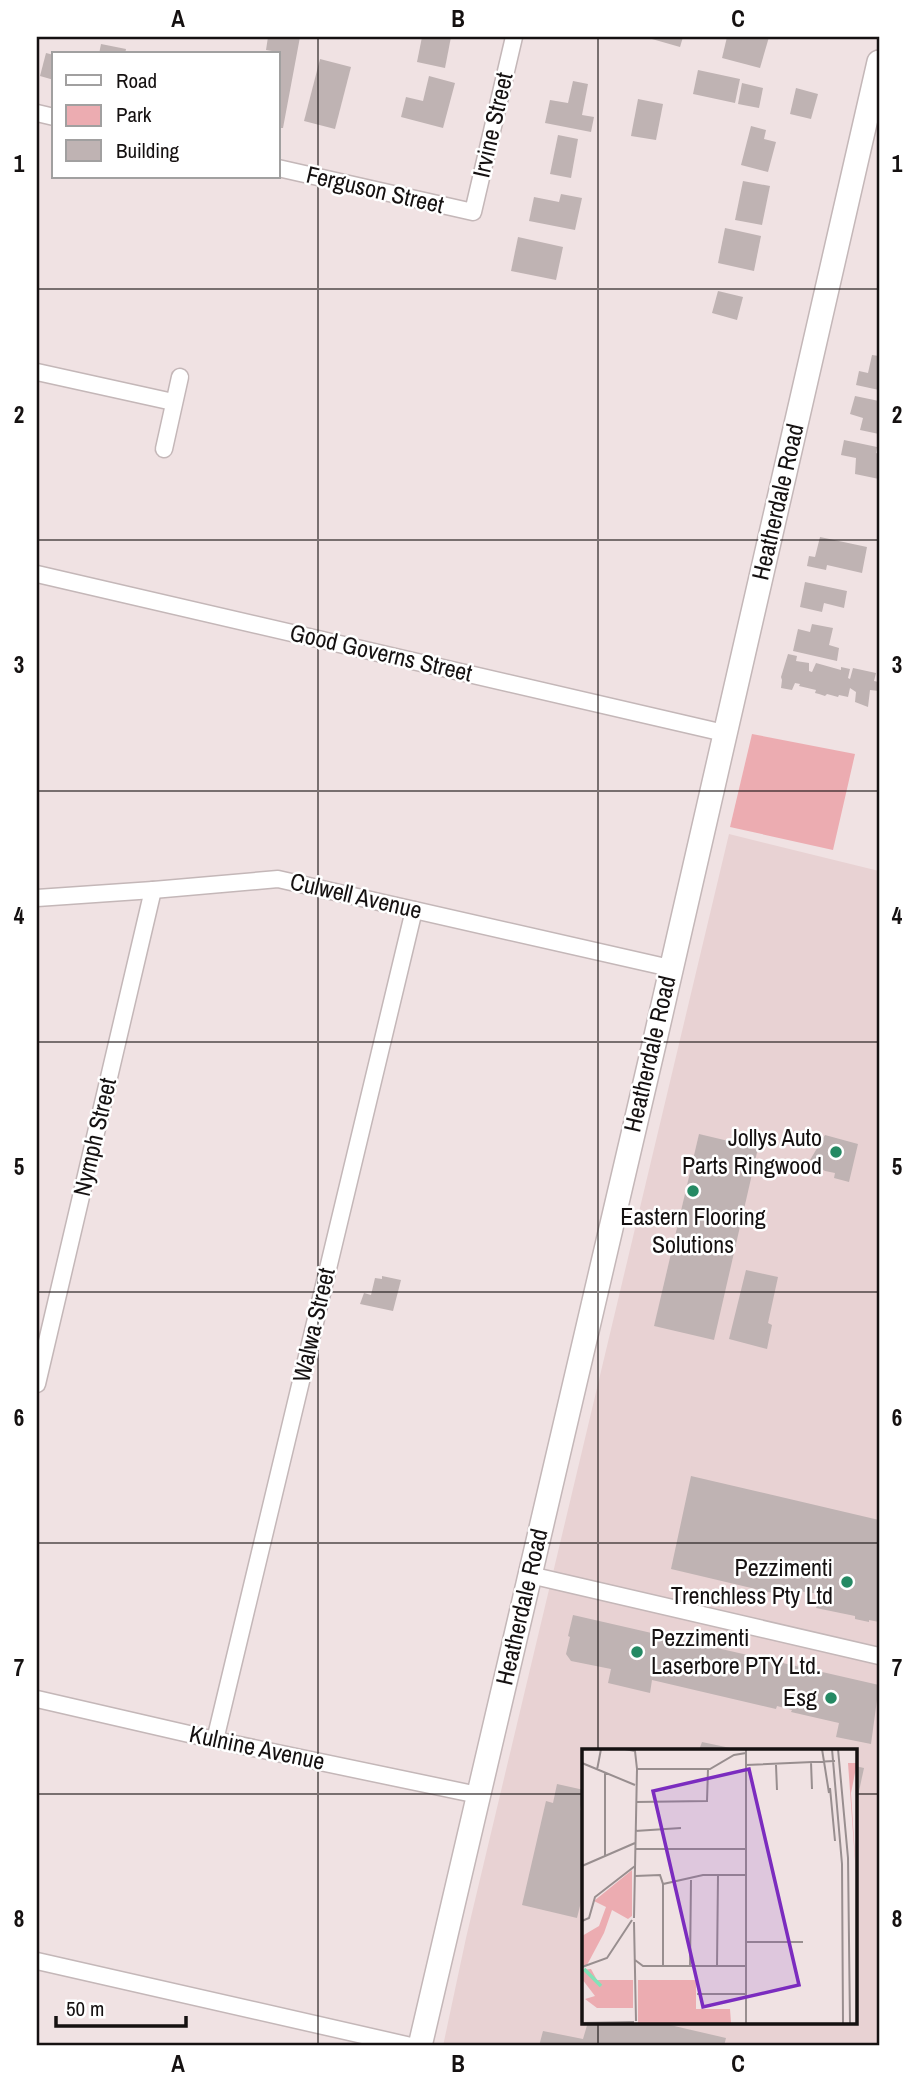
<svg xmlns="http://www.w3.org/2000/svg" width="916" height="2083" font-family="'Archivo Narrow',sans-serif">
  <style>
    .built { fill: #e8d2d3; fill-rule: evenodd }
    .green { fill: #ecacb1 }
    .building { fill: #bfb3b3 }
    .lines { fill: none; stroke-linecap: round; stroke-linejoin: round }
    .street-casing { stroke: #c4b7b8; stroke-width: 19 }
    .secondary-casing { stroke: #c4b7b8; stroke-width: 26 }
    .street { stroke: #fff; stroke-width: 16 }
    .secondary { stroke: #fff; stroke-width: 23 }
    .grid { fill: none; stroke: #151111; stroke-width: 2; stroke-opacity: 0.55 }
    .poi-dot { fill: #258963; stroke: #fff; stroke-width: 2.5 }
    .labels { text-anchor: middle; stroke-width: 5; stroke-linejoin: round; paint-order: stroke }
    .street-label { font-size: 24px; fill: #151111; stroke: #fff }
    .poi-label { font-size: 24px; fill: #151111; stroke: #fff; text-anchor: end }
    .inset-river { fill: none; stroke: #82e3b8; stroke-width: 3.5 }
    .inset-road { fill: none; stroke: #988e8f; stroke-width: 2 }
    .view { fill: #7b2cbf; fill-opacity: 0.15; stroke: #7b2cbf; stroke-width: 3.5 }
    .inset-edge { fill: none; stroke: #151111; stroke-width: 3.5 }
    .neatline { fill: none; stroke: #151111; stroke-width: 2.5 }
    .grid-label { font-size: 23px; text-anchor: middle; font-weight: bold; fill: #151111 }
  </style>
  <rect width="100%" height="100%" fill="#f0e2e3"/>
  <!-- built -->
  <path class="built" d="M 729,834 L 879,871 L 879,2046 L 443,2046 L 466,1938 ZM 584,1750 L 855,1750 L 855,2022 L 584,2022 Z"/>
  <!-- green -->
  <polygon class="green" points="752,734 855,754 833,850 730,827"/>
  <!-- building -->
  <g class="building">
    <polygon points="268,37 300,37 283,128 278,128 278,52 266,50"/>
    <polygon points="422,37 451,37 445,68 417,62"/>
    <polygon points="645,37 683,37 680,47"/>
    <polygon points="727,37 769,37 760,68 722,58"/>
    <polygon points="101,44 126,49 125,54 99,54"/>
    <polygon points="46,53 54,55 54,80 40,76"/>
    <polygon points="320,59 351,67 335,129 304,121"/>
    <polygon points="698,70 740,79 735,103 693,94"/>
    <polygon points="429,76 455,83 443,128 401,117 406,97 423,101"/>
    <polygon points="573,81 588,84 582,115 594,117 591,132 545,123 550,100 568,103"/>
    <polygon points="742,83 763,88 759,108 738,104"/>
    <polygon points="796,88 818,94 811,119 790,114"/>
    <polygon points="638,99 663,104 656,140 631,136"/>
    <polygon points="751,126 766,130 764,139 776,142 768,172 741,165"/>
    <polygon points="558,135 578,139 571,178 550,174"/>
    <polygon points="743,181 770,186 762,225 735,220"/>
    <polygon points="561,194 582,198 575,230 529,221 534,197 559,202"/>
    <polygon points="725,228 761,236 754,271 718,263"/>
    <polygon points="518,237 563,247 556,280 511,271"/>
    <polygon points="718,291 743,297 737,320 712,313"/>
    <polygon points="872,355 879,356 879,390 856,385 859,371 868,373"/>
    <polygon points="855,396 879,401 879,434 860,430 863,418 850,414"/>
    <polygon points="844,440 877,447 876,453 879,454 879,479 855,474 856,458 841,455"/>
    <polygon points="820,537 867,547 862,573 827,565 826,570 807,566 809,556 815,557"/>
    <polygon points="805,582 847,591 844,608 824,603 822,612 800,607"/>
    <polygon points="812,624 833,628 829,645 839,648 837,661 793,651 798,629 810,632"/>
    <polygon points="788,654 797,656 796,661 809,663 809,671 812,672 816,663 841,670 841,667 850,669 848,678 850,679 853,668 876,673 874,681 879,682 879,691 870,690 868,707 855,702 856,692 850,688 848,697 839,695 838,697 827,694 825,696 819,694 815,693 816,690 799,686 800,684 795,683 792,690 781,688 782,680 781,677"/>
    <polygon points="699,1134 758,1148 714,1340 654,1326"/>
    <polygon points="825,1135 858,1144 849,1182 834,1178 835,1173 825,1171 810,1160"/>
    <polygon points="746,1270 778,1277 768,1323 772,1325 767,1349 729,1339"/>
    <polygon points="382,1276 401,1280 393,1311 360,1304 364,1293 371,1295 375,1278 382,1279"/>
    <polygon points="691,1476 879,1520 879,1622 869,1620 869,1622 855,1619 855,1616 816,1608 820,1594 784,1589 781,1595 671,1569"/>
    <polygon points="573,1615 879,1685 871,1744 836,1737 839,1723 791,1712 792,1710 777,1706 776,1709 652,1680 650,1693 608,1683 611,1669 571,1661 566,1654 570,1637 568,1636"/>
    <polygon points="702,1742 735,1749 735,1750 699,1750"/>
    <polygon points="855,1766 864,1768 856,1805 855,1805"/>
    <polygon points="557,1784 584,1790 580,1810 584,1811 584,1890 577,1918 522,1905 546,1801 553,1803"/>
    <polygon points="588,2022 657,2022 726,2038 724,2046 539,2046 543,2031 583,2039"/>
  </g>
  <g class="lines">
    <!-- street casing -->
    <g class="street-casing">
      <g id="street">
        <polyline points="37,113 54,117"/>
        <polyline points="278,168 473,212 514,37"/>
        <polyline points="37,372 173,402"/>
        <polyline points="164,449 180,377"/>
        <polyline points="37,574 724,733"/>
        <polyline points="37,898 153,890 278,879 670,968"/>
        <polyline points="37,1384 153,890"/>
        <polyline points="530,1575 879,1656"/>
        <polyline points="37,1699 215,1740 478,1795"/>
        <polyline points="215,1740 414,910"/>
        <polyline points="37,1961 411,2046"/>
      </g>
    </g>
    <!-- secondary casing -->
    <g class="secondary-casing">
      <polyline id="secondary" points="420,2046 655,1040 879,62"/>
    </g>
    <!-- street -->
    <use href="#street" class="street"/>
    <!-- secondary -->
    <use href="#secondary" class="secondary"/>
  </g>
  <!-- grid -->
  <path class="grid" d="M 318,37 L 318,2046M 598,37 L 598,1750M 37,289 L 879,289M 37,540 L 879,540M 37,791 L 879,791M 37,1042 L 879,1042M 37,1292 L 879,1292M 37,1543 L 879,1543M 37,1794 L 584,1794M 855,1794 L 879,1794M 598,2022 L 598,2046"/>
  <!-- markers -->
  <g class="poi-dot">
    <circle cx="836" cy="1152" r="7"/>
    <circle cx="693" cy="1191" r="7"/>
    <circle cx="847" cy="1582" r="7"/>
    <circle cx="637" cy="1652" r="7"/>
    <circle cx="831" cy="1698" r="7"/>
  </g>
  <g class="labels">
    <!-- street labels -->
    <g class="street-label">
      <text transform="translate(493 125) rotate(-77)" y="8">Irvine Street</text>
      <text transform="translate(375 190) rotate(13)" y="8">Ferguson Street</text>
      <text transform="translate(778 502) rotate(-77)" y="8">Heatherdale Road</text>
      <text transform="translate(381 653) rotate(13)" y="8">Good Governs Street</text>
      <text transform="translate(356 896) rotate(13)" y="8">Culwell Avenue</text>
      <text transform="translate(650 1054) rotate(-77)" y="8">Heatherdale Road</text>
      <text transform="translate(95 1137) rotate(-77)" y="8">Nymph Street</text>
      <text transform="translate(314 1325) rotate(-77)" y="8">Walwa Street</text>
      <text transform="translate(522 1607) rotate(-77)" y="8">Heatherdale Road</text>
      <text transform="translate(257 1748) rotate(12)" y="8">Kulnine Avenue</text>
    </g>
    <!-- poi labels -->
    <g class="poi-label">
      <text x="822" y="1146">Jollys Auto<tspan x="822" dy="28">Parts Ringwood</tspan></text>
      <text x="693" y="1225" text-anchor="middle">Eastern Flooring<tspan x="693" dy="28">Solutions</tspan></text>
      <text x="833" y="1576">Pezzimenti<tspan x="833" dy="28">Trenchless Pty Ltd</tspan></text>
      <text x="651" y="1646" text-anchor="start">Pezzimenti<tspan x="651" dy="28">Laserbore PTY Ltd.</tspan></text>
      <text x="817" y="1706">Esg</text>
    </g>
  </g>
  <!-- overview -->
  <g transform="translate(582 1749)">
    <rect width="275" height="275" fill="#f0e2e3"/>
    <path d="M 266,14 L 275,14 L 269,44 L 275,139 ZM 50,121 L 50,167 L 46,170 L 30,161 L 22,184 L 5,216 L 0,216 L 0,187 L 17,177 L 24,158 L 12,152 ZM 9,220 L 15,231 L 51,231 L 51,259 L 15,259 L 3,250 L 13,247 L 0,230 L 0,221 ZM 56,231 L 114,231 L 114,260 L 148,260 L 149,274 L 56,274 Z" fill="#ecacb1"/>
    <path class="inset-river" d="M 2,220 L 19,237"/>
    <path class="inset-road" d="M 43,0 L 53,2 L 55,20 L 52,169M 108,0 L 153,0M 240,0 L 247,44M 250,0 L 260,115 L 261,274M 256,0 L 266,109 L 268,274M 229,13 L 230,40M 0,14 L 53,36M 164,16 L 253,12M 194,16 L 195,41M 55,20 L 128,20 L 152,6 L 164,4M 15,21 L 19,0M 248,39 L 253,92M 54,53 L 125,52 L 126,20M 53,82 L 99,79M 53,100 L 164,100M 23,107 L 23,24M 0,117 L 53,94M 53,127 L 78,126 L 81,135 L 121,126 L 164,126M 0,172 L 7,169 L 13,148 L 53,117M 52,173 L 54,272M 164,193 L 221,193M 53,211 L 61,217 L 164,217M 81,217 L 81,135M 108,217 L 109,131M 135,217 L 136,126M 0,218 L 25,209 L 50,171M 115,245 L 164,245M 0,274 L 52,273M 164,274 L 164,0"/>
    <path class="view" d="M 167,20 L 217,236 L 121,258 L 71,42 Z"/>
    <rect width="275" height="275" class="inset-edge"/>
  </g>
  <!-- border -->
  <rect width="916" height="2083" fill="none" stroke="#ffffff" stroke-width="77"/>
  <!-- legend -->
  <rect x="52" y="52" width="228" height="126" fill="#ffffff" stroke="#a1a0a0" stroke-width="2"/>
  <rect x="66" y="75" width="35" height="10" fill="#ffffff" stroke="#a1a0a0" stroke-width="2"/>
  <text x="116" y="88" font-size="21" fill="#151111">Road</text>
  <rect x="66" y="105" width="35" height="21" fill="#ecacb1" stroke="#a1a0a0" stroke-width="2"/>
  <text x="116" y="122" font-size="21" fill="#151111">Park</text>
  <rect x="66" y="140" width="35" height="21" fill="#bfb3b3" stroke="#a1a0a0" stroke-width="2"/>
  <text x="116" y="158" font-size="21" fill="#151111">Building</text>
  <!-- scale -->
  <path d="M56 2016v10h130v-10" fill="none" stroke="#151111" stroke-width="3.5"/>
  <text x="66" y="2016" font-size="21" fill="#151111" stroke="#ffffff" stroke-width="5" paint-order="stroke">50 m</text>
  <rect x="38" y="38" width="840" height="2006" class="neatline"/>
  <g class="grid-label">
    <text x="178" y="27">A</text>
    <text x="458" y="27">B</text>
    <text x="738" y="27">C</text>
    <text x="19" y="172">1</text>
    <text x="897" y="172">1</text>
    <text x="19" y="423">2</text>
    <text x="897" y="423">2</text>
    <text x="19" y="673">3</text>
    <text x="897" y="673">3</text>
    <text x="19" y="924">4</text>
    <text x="897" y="924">4</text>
    <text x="19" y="1175">5</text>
    <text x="897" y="1175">5</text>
    <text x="19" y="1426">6</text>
    <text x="897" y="1426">6</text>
    <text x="19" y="1676">7</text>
    <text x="897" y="1676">7</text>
    <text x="19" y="1927">8</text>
    <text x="897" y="1927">8</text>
    <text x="178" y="2072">A</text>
    <text x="458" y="2072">B</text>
    <text x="738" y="2072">C</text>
  </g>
</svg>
